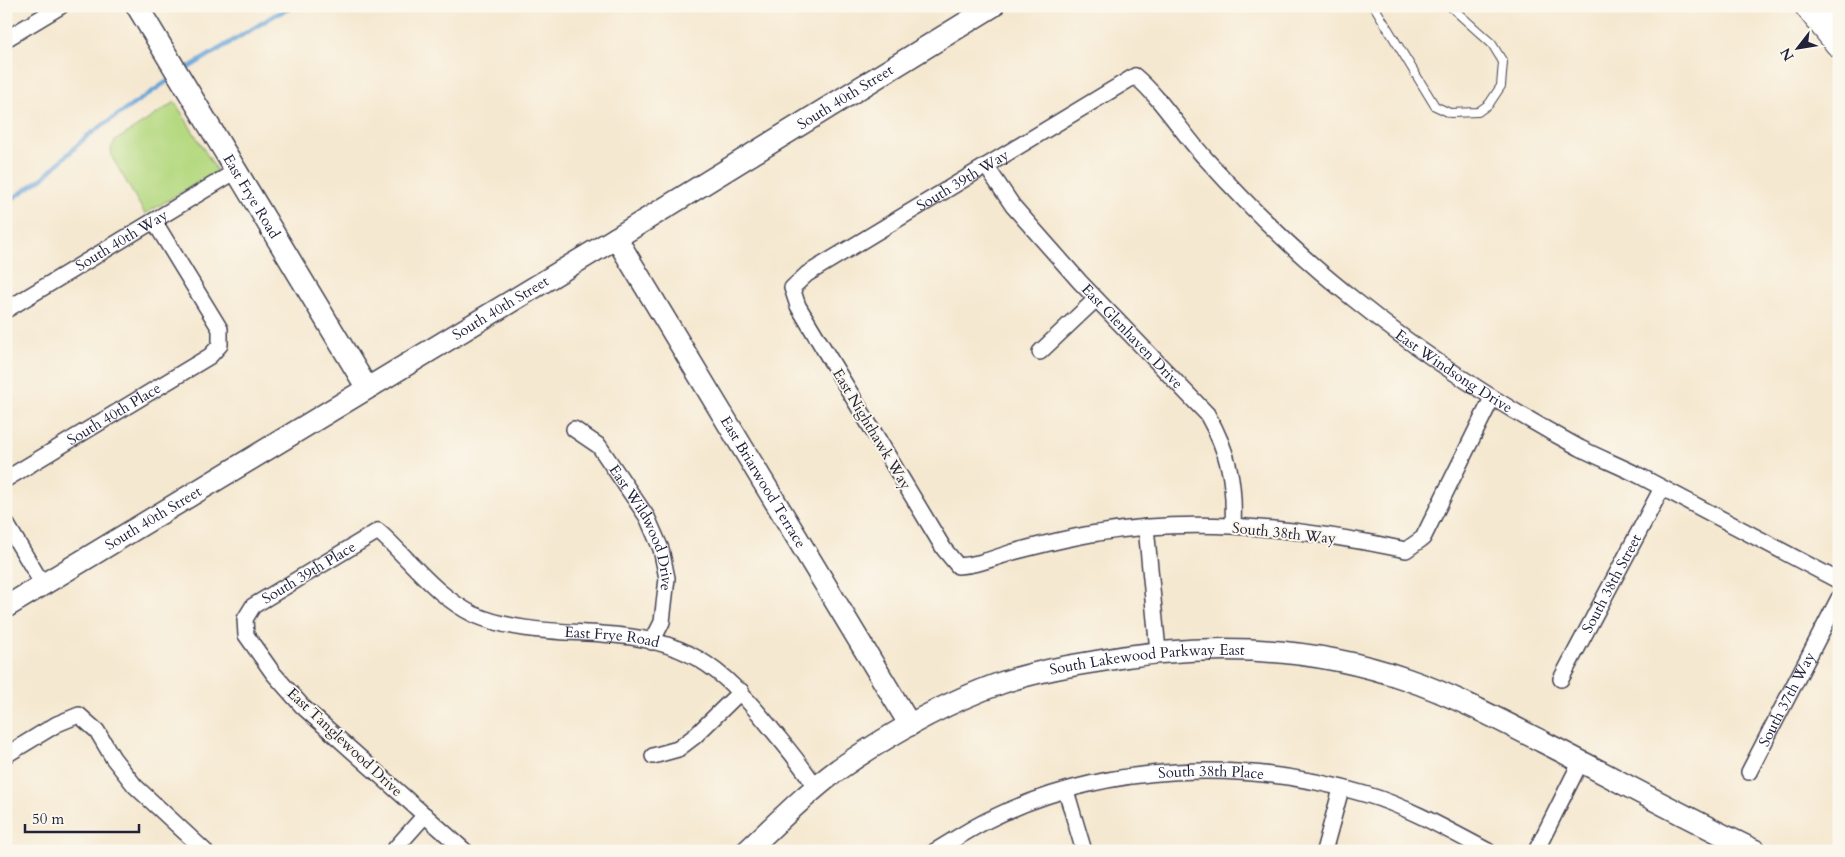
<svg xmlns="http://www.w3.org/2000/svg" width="1845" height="857" font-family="Cardo,serif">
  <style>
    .green { fill: #b5d981; stroke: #6c7e5e }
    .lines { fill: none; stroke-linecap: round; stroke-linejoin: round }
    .stream { stroke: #68a4d9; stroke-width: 4.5 }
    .lane-casing { stroke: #424051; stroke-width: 10 }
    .street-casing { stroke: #424051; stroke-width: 18 }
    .secondary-casing { stroke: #424051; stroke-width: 24 }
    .highway-casing { stroke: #424051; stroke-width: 30 }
    .lane { stroke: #fff; stroke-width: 8 }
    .street { stroke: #fff; stroke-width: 15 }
    .secondary { stroke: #fff; stroke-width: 21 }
    .highway { stroke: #fff; stroke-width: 28 }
    .labels { text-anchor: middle; stroke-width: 4; stroke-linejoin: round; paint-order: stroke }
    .street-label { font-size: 15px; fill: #22223b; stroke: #fbf7ec }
  </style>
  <rect width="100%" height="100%" fill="#fbf7ec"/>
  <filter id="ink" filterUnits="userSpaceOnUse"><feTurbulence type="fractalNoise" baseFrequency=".02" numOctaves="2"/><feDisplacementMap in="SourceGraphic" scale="10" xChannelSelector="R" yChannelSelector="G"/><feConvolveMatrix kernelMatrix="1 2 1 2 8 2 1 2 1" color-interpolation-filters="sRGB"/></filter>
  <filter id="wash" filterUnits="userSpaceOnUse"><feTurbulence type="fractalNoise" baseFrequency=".0096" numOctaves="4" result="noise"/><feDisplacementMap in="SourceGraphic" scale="20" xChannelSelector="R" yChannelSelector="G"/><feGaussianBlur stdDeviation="1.12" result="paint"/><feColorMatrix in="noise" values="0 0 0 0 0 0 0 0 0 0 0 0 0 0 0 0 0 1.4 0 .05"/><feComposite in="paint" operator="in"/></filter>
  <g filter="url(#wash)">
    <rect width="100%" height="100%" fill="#f5e8d0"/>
    <!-- green -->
    <polygon class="green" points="175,102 217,171 145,214 112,157 111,149 115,141"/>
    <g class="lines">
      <!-- stream -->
      <g class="stream">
        <polyline points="183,71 275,15 296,6"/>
        <polyline points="6,203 44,177 87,136 172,78"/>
      </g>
    </g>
  </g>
  <g filter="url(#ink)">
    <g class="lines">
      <!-- lane casing -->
      <g class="lane-casing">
        <polyline id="lane" points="1374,6 1435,106 1450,113 1478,112 1489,104 1501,86 1503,62 1492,44 1450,6"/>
      </g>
      <!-- street casing -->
      <g class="street-casing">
        <g id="street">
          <polyline points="6,39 61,6"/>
          <path id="s1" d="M 986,166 L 1013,206 L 1080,282 L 1207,414 C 1229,453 1235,482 1233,526"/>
          <path id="s2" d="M 6,310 L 236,171"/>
          <polyline points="1040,352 1096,299"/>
          <path id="s3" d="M 1492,398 L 1423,538 L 1406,550 C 1308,529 1197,516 1098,533 C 1070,537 1040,545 1013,552 C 994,558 978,565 958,566 L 944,549 L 798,306 L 792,288 L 807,274 L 1135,76 C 1162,99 1181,132 1206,159 C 1252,210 1302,259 1356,301 C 1426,357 1501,406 1580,448 C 1600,458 1620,466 1640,476 C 1706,511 1773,546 1839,581"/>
          <path id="s4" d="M 574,429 L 599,446 L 647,517 L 661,549 L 667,578 L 662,622 L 652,642"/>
          <path id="s5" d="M 6,479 L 210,356 L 220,345 L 220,329 L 154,221"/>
          <polyline points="6,523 43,585"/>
          <polyline points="1146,527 1158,651"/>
          <path id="s6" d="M 1561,679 L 1662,488"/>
          <polyline points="6,755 57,724 79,715 97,731 113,758 135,786 205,851"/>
          <polyline points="653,756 678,749 695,736 741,691"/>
          <path id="s7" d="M 1749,772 L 1839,598"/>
          <polyline points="1066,791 1084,851"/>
          <polyline points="393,851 425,815"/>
          <path id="s8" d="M 465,851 L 303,707 L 273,673 L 246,635 L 245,619 L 253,606 L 378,531 C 411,560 435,596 475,615 C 515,632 560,631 602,634 C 685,639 719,664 770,727 C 786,747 803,766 816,788"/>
          <path id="s9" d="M 935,851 C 952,841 970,829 988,820 C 1105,762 1244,758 1368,795 C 1406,806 1452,832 1488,851"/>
          <polyline points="1324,851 1341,789"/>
          <polyline points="1536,851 1581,761"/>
        </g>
      </g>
      <!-- secondary casing -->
      <g class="secondary-casing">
        <g id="secondary">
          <path id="s10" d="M 137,6 L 367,388"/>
          <path id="s11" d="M 616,238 L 910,725"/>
          <path id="s12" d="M 6,607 L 616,238 L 993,6"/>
          <path id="s13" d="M 747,851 C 777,823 806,793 839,769 C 888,735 944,703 1001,683 C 1031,673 1061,667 1093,662 C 1197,643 1305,644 1406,679 C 1453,695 1498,719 1543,742 C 1614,778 1684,817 1756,851"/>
        </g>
      </g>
      <!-- highway casing -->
      <g class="highway-casing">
        <polyline id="highway" points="1809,6 1839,43"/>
      </g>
      <!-- lane -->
      <use href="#lane" class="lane"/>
      <!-- street -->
      <use href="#street" class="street"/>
      <!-- secondary -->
      <use href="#secondary" class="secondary"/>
      <!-- highway -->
      <use href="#highway" class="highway"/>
    </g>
  </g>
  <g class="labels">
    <!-- street labels -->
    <g class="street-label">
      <text dy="5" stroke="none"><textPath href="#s12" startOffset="982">South 40th Street</textPath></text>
      <text dy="5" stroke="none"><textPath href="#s3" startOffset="1158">South 39th Way</textPath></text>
      <text dy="5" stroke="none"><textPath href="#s10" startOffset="222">East Frye Road</textPath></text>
      <text dy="5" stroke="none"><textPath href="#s2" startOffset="135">South 40th Way</textPath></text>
      <text dy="5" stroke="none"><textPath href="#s12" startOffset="578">South 40th Street</textPath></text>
      <text dy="5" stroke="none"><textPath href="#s1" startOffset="225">East Glenhaven Drive</textPath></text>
      <text dy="5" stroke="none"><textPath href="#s3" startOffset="1796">East Windsong Drive</textPath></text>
      <text dy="5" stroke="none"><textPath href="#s5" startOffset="126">South 40th Place</textPath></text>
      <text transform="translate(872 429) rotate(59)" y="5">East Nighthawk Way</text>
      <text dy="5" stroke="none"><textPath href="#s11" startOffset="285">East Briarwood Terrace</textPath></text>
      <text dy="5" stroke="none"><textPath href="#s12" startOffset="172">South 40th Street</textPath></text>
      <text dy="5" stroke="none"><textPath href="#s4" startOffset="124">East Wildwood Drive</textPath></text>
      <text transform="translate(1284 533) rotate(6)" y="5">South 38th Way</text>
      <text dy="5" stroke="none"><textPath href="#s8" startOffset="405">South 39th Place</textPath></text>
      <text dy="5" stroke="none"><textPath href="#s6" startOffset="108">South 38th Street</textPath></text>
      <text dy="5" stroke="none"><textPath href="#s8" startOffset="754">East Frye Road</textPath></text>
      <text dy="5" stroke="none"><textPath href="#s13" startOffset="456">South Lakewood Parkway East</textPath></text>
      <text dy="5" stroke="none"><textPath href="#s7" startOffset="82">South 37th Way</textPath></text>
      <text transform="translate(345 742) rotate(43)" y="5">East Tanglewood Drive</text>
      <text dy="5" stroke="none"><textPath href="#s9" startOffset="292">South 38th Place</textPath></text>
    </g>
  </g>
  <!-- margin -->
  <rect width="1845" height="857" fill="none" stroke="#fbf7ec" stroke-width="25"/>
  <!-- north arrow -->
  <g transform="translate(1798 48) rotate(239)" stroke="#fbf7ec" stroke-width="4" paint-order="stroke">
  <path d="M0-4L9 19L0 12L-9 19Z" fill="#22223b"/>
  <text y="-8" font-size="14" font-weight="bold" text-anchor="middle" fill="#22223b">N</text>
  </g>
  <!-- scale -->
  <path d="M25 824v8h114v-8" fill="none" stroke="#22223b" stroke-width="2.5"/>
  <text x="32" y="824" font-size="15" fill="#22223b" stroke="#fbf7ec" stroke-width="4" paint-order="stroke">50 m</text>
</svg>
